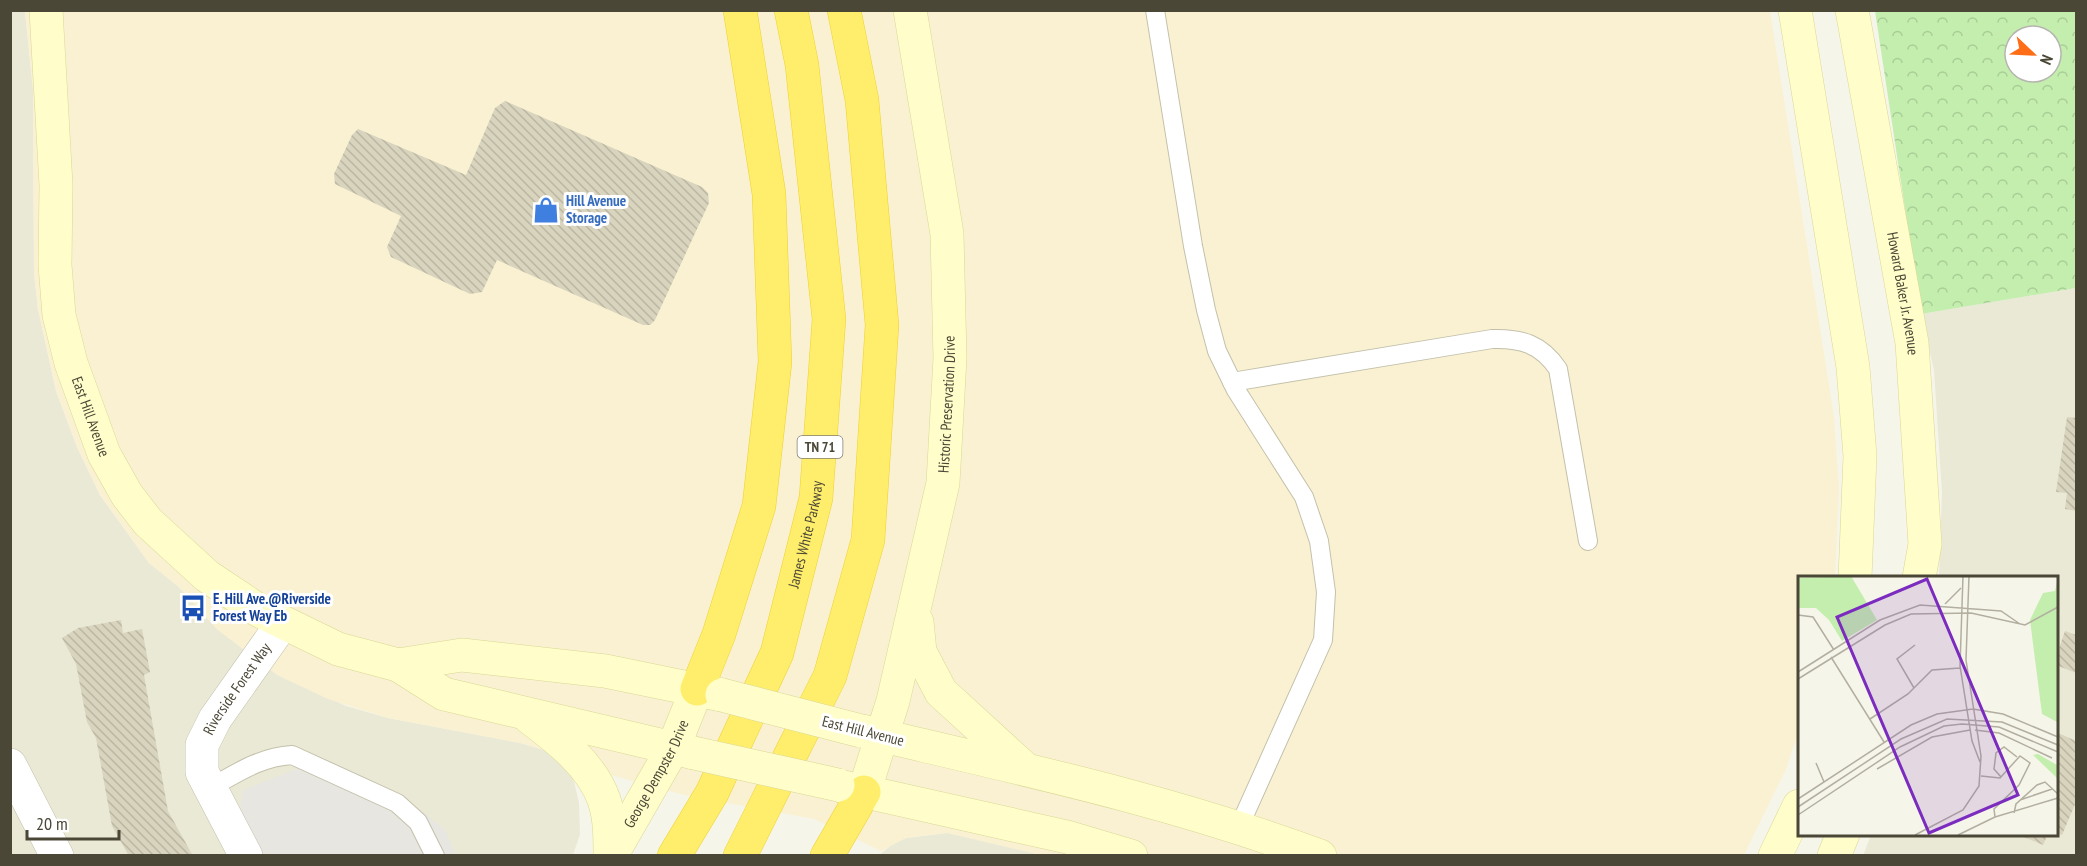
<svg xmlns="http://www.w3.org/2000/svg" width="2087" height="866" font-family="'PT Sans Narrow',sans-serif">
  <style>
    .residential { fill: #eae9d6 }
    .commercial { fill: #f9f1d2 }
    .forest { fill: url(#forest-crowns); fill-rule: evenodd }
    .parking { fill: #e7e6e1 }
    .building { fill: url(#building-back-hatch) }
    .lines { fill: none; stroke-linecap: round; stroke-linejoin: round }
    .lane-casing { stroke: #c3c0aa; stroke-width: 20 }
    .street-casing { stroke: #c3c0aa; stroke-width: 34 }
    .secondary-casing { stroke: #dbd794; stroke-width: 34 }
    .highway-casing { stroke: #eed12b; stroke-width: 34 }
    .lane { stroke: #fff; stroke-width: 18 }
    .street { stroke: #fff; stroke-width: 33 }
    .secondary { stroke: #fffeca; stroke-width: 33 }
    .highway { stroke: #ffee6b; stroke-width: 33 }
    .secondary-bridge-casing { stroke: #dbd794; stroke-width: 34; stroke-linecap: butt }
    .secondary-bridge { stroke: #fffeca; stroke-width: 33 }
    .labels { text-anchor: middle; stroke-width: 6; stroke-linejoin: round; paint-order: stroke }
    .shield { fill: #fff; stroke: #817e72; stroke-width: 1.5 }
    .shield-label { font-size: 14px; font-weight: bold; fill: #4b4736 }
    .shop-label { font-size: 15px; font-weight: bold; fill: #366cbe; stroke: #fff; text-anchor: start }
    .street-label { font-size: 15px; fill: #4b4736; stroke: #fff }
    .transit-label { font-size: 15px; font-weight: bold; fill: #164399; stroke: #fff; text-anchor: start }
    .inset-road { fill: none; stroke: #b2afa1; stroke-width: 1.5 }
    .view { fill: #7b2cbf; fill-opacity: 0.15; stroke: #7b2cbf; stroke-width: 3 }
    .inset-edge { fill: none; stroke: #4b4736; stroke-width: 3 }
  </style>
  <defs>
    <pattern id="forest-crowns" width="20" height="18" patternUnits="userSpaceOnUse" patternTransform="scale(1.5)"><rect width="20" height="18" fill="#c3eeae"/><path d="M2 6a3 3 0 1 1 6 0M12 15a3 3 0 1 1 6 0" fill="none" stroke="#a9cd96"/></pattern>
    <pattern id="building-back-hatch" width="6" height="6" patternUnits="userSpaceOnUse" patternTransform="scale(1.5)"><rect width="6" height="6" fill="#d9d4bd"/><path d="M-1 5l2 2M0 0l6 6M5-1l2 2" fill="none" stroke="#bcb7a3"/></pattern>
  </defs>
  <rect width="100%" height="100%" fill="#f6f5e9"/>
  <!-- residential -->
  <g class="residential">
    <polygon points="10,11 25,11 33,90 34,273 38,309 56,391 77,447 100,495 149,563 179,587 218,630 281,675 346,706 388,718 520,743 544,750 563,762 572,773 579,803 580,834 573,855 11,855"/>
    <polygon points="2076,288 2076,855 1863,856 1871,835 2056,834 2056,578 1939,578 1942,493 1934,370 1921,314"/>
    <polygon points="947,833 987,840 1044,855 878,856 894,843 906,838"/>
  </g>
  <!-- commercial -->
  <polygon class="commercial" points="25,11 1770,11 1834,417 1839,487 1835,578 1799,578 1799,731 1786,769 1744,855 1044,856 947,833 906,838 881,851 814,819 684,795 563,762 544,750 520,743 388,718 328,699 277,675 218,630 179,587 149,563 100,495 77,447 56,391 38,309 34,273 33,90"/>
  <!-- forest -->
  <path class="forest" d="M 1875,11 L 2076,11 L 2076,288 L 1921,314 ZM 2015,36 L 2051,36 L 2051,72 L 2015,72 Z"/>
  <!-- parking -->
  <polygon class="parking" points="299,768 369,788 419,809 445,830 456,855 234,856 243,790"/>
  <!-- building -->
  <g class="building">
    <polygon points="505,101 702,187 708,193 709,203 655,320 650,325 643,325 497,260 482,292 470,294 391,257 387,247 401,216 335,184 334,174 352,135 358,129 466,175 495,108"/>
    <polygon points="2067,417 2076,418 2076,511 2065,509 2067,493 2056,492"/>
    <polygon points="121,620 123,633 142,629 150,672 144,675 168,811 193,856 129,856 112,826 96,738 87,722 76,664 62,638 78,628"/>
    <polygon points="2065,631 2076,635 2076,673 2056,665 2056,657"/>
    <polygon points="2056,732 2076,741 2076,802 2062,835 2056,833"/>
    <polygon points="2017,834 2048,834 2043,845"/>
  </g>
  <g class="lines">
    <!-- lane casing -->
    <g class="lane-casing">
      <g id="lane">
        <polyline points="1155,10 1193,246 1206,310 1217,351 1236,390 1304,497 1319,541 1326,592 1323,640 1239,827"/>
        <path d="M 1232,382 L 1492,339 C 1521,338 1541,344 1558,369 L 1588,541"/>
        <path d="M 210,788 C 237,773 260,757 292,755 L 397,803 L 418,822 L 435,856"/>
      </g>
    </g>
    <!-- street casing -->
    <g class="street-casing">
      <g id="street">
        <polyline points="10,765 57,856"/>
        <path id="s1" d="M 246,856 L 202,772 L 202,745 L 215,719 L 282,624"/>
      </g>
    </g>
    <!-- secondary casing -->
    <g class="secondary-casing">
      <g id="secondary">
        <path id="s2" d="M 46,10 L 56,185 L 55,265 L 59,315 L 71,363 L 104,454 L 127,495 L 148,522 L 207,576 L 258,610 L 338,649 L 398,665 L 444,694 L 694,753"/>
        <polyline points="1795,10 1853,367 1860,456 1855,578"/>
        <path id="s3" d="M 1852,10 L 1912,343 L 1925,544 L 1919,578"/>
        <polyline points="917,622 920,652 941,692 1022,766"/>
        <polyline points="398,665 462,655 605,671 722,695"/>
        <path d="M 530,718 C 558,739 592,765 604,800 C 610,817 610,837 610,856"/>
        <path d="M 862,731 C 1018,768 1169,800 1320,856"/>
        <polyline points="844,787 1067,837 1131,856"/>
        <path id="s4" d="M 864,792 L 893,701 L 943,483 L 950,358 L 947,234 L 910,10"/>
        <path id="s5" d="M 611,856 L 673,748 L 697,689"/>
        <polyline points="1775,856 1799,806"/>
        <polyline points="1834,856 1843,834"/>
      </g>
    </g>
    <!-- highway casing -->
    <g class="highway-casing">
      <g id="highway">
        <polyline points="697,689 719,634 759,506 775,362 769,194 740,10"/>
        <path id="s6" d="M 674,856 L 712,793 L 777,653 L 816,498 L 829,319 L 802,65 L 791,10"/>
        <polyline points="740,856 830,676 868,540 882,325 862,100 844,10"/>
        <polyline points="827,856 864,792"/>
      </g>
    </g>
    <!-- lane -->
    <use href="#lane" class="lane"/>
    <!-- street -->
    <use href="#street" class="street"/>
    <!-- secondary -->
    <use href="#secondary" class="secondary"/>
    <!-- highway -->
    <use href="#highway" class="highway"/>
    <!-- secondary-bridge casing -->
    <g class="secondary-bridge-casing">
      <g id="secondary-bridge">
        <polyline points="722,695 861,731"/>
        <polyline points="694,753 838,785"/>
      </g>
    </g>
    <!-- secondary-bridge -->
    <use href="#secondary-bridge" class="secondary-bridge"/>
  </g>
  <!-- icons -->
  <defs>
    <g id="shop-bare" transform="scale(2.07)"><path d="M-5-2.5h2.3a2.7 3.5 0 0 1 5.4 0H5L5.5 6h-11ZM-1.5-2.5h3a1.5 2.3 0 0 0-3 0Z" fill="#3f7fe0" stroke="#fff" stroke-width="2.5" paint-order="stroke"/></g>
    <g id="bus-bare" transform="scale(2.07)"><path d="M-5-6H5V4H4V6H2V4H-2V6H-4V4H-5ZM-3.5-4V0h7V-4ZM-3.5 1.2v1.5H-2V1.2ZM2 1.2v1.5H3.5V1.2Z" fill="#1a4fb4" stroke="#fff" stroke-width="2.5" paint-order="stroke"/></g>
  </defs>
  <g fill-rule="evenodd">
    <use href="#shop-bare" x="546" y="210"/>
    <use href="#bus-bare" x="193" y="608"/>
  </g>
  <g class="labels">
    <!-- shield labels -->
    <rect class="shield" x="797.5" y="436" width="45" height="22" rx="4.5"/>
    <g class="shield-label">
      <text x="820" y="452">TN 71</text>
    </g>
    <!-- shop labels -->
    <g class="shop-label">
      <text x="566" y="206">Hill Avenue<tspan x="566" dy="17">Storage</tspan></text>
    </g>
    <!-- street labels -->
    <g class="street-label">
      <text dy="5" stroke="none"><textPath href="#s3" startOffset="288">Howard Baker Jr. Avenue</textPath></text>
      <text dy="5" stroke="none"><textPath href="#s4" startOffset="398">Historic Preservation Drive</textPath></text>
      <text dy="5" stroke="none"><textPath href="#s2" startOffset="412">East Hill Avenue</textPath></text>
      <text dy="5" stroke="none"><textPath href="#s6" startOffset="350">James White Parkway</textPath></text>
      <text dy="5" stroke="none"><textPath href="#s1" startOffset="188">Riverside Forest Way</textPath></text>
      <text transform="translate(863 731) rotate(14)" y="5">East Hill Avenue</text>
      <text dy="5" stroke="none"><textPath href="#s5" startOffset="94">George Dempster Drive</textPath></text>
    </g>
    <!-- transit labels -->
    <g class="transit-label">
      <text x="213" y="604">E. Hill Ave.@Riverside<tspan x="213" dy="17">Forest Way Eb</tspan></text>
    </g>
  </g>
  <!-- overview -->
  <g transform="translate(1798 576)">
    <rect width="260" height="260" fill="#f6f5e9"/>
    <path d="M 53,0 L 79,44 L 44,65 L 31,44 L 18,32 L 0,32 L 0,2 ZM 240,178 L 259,189 L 259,202 L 235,179 Z" fill="#c3eeae"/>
    <path d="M 259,6 L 259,146 L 244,138 L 232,44 L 245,17 L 257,15 Z" fill="#c3eeae"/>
    <path class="inset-road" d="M 165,0 L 162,90 L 174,165 L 182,186M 147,28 L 163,12M 0,39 L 15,41 L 36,74M 33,81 L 86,166M 0,96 L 82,44 L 122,29 L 203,35 L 222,48M 0,103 L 87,49 L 113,38 L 173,37 L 227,49 L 260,31M 116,112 L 99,83 L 117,69M 175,133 L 205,138 L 260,161M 72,143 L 110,118 L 134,94 L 162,92M 177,154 L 201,157 L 254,182M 18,187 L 26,206M 79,193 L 134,161 L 172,154M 183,200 L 202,202 L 222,180 L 232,187 L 221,209 L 196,233 L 197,241 L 260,222M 203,201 L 196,193 L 198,177 L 206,171 L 219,181M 0,223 L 113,149 L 139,138 L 175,133M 222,224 L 254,213M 0,231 L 103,163 L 149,143 L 204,146 L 260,169M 216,237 L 218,228 L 239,209 L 247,206 L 260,218M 0,239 L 102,171 L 146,150 L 164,148 L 201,151 L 260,176M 117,259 L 165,234 L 181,210 L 183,180 L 168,84 L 171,0M 160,259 L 197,241"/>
    <path class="view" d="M 129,3 L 220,219 L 131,257 L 39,41 Z"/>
    <rect width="260" height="260" class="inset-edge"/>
  </g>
  <!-- border -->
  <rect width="2087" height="866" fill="none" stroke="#4b4736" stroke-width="24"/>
  <!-- north arrow -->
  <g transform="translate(2033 54) rotate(113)"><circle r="28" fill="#ffffff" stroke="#b7b5af" stroke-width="1.5"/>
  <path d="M0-4.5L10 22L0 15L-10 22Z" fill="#ff6d17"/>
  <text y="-9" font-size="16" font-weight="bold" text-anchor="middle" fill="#4b4736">N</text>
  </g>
  <!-- scale -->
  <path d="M27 830v9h92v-9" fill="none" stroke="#4b4736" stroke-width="3"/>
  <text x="36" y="830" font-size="18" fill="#4b4736" stroke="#ffffff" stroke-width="4.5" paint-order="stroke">20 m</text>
</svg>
